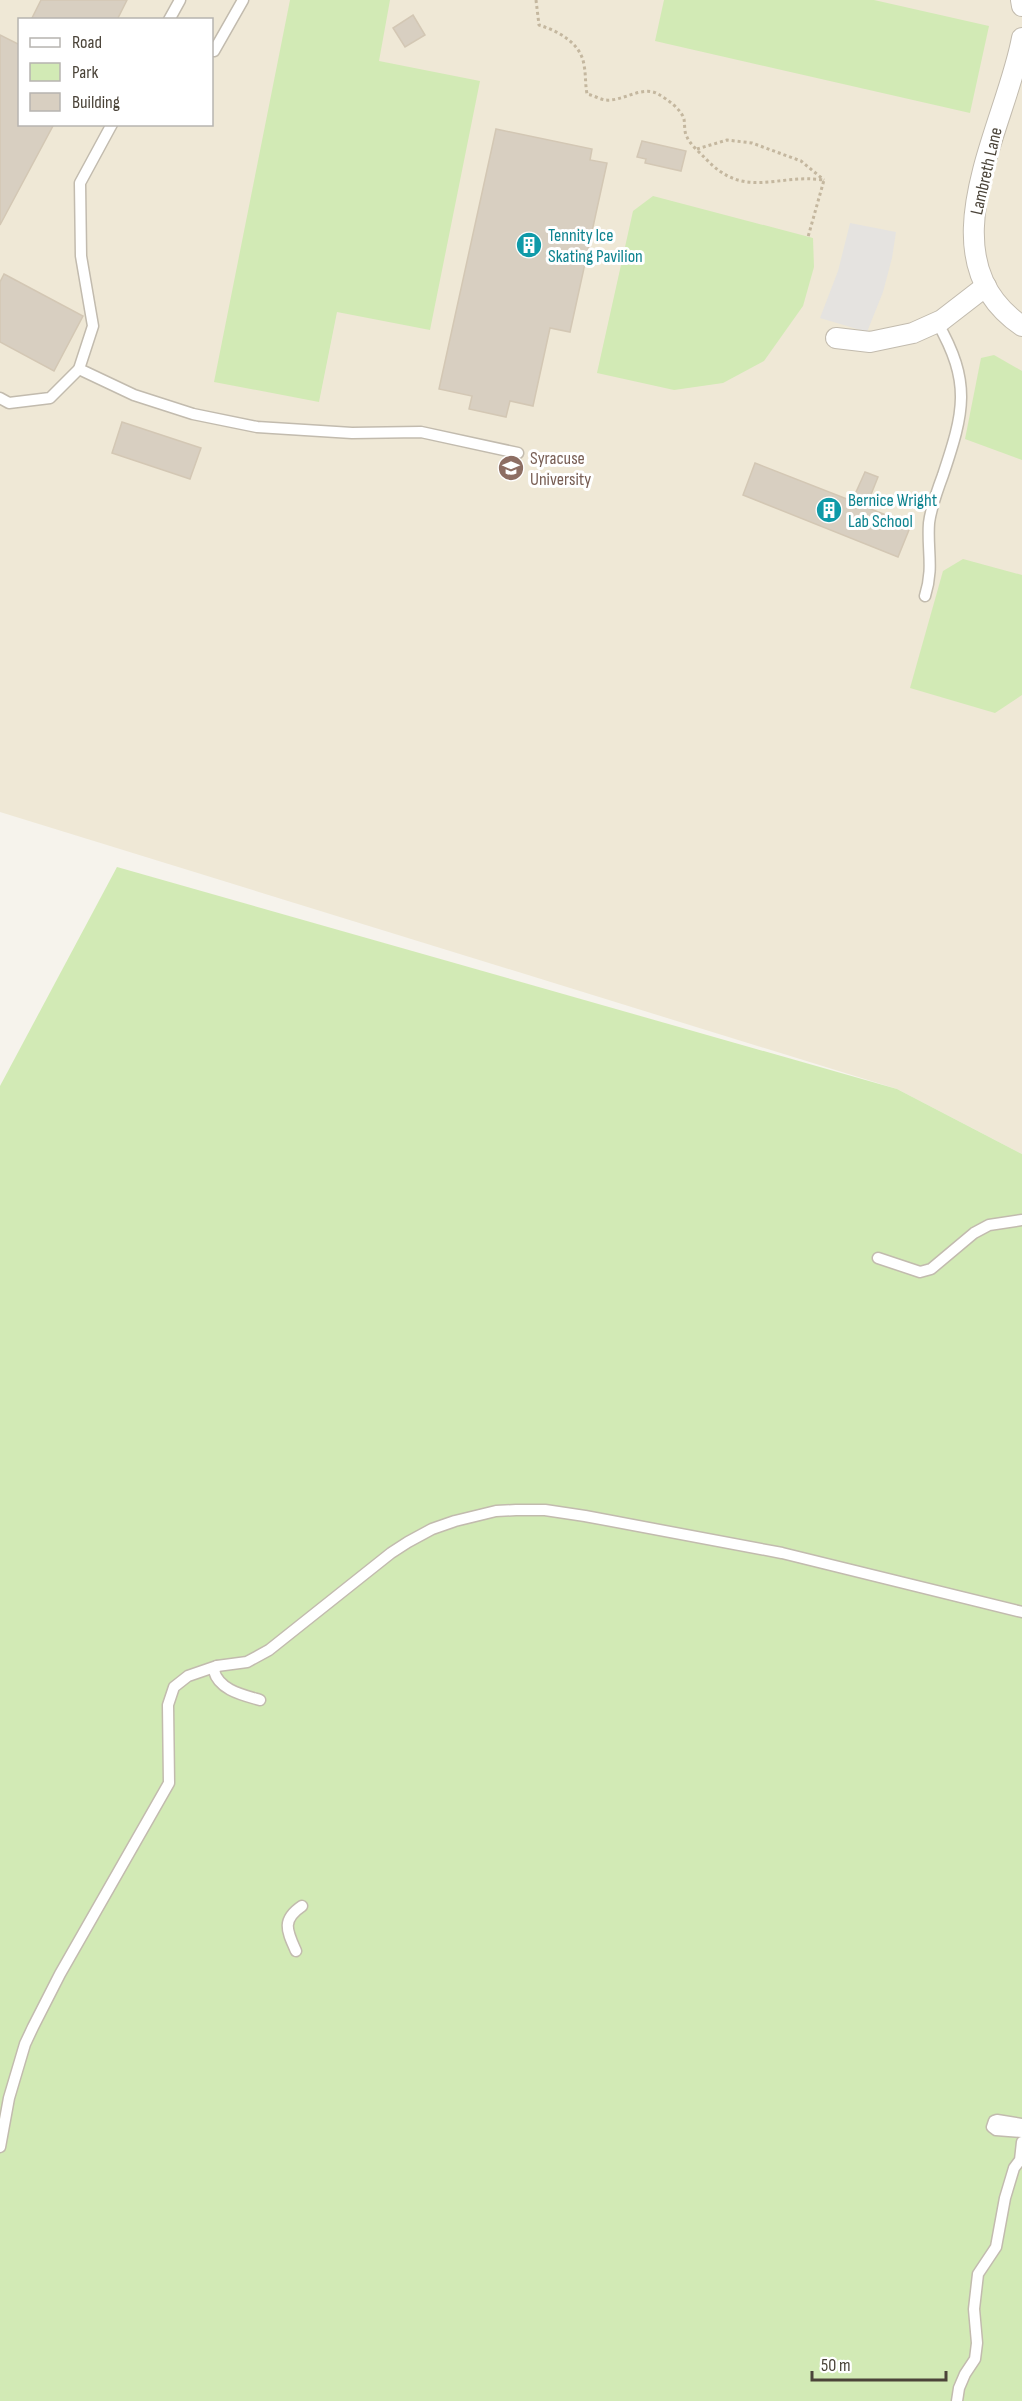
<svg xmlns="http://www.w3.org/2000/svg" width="1022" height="2401" font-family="'Sofia Sans Condensed',sans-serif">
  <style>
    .education { fill: #efe8d6; fill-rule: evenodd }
    .green { fill: #d2eab5 }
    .parking { fill: #e5e3e0 }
    .building { fill: #d8cfc1; stroke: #d3c7b4; stroke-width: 1.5 }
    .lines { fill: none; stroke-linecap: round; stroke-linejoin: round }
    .service-casing { stroke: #c2bbae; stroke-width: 13 }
    .minor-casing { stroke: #c2bbae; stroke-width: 22 }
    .path { stroke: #c4b79f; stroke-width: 3; stroke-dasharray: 3 3; stroke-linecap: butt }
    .service { stroke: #fff; stroke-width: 10 }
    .minor { stroke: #fff; stroke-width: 20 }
    .labels { text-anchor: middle; stroke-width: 6; stroke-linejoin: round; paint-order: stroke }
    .street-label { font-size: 18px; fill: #4b4439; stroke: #fff }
    .culture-label { font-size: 18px; fill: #0d838f; stroke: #fff; text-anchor: start }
    .education-label { font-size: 18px; fill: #785e54; stroke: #fff; text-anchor: start }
  </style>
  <rect width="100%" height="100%" fill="#f6f3ec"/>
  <!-- education -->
  <path class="education" d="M 0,0 L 1022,0 L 1022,1154 L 897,1089 L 0,812 ZM 20,20 L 212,20 L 212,124 L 20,124 Z"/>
  <!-- green -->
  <g class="green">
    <polygon points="290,0 390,0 379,61 480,81 430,330 337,312 319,402 214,382"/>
    <polygon points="664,0 874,0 989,26 970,113 655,41"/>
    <polygon points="653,196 813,238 814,267 803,306 764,361 723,383 674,390 597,373 633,211"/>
    <polygon points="994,355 1022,371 1022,460 965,439 981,358"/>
    <polygon points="963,559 1022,575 1022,695 995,713 910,688 943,571"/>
    <polygon points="117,867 897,1089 1022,1154 1022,2401 0,2401 0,1086"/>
  </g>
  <!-- parking -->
  <polygon class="parking" points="850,223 896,232 892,258 883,292 867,332 820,318 838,271"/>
  <!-- building -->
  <g class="building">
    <polygon points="41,0 127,0 117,20 31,20"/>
    <polygon points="413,15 425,35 405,47 393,28"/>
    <polygon points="0,35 20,45 20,124 54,124 0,225"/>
    <polygon points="496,129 592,149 590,160 607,163 570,332 550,328 533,406 510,401 506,417 469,409 472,396 439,389"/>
    <polygon points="642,141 686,151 681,171 645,163 646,159 637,157"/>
    <polygon points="4,274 83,316 54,371 0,342 0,282"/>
    <polygon points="122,422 201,448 190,479 112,453"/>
    <polygon points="755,463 852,501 865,472 878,477 866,507 911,525 898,557 743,495"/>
  </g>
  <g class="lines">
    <!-- service casing -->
    <g class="service-casing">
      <g id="service">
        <polyline points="169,20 180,0"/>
        <polyline points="212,50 214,51 243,0"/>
        <polyline points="79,369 134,395 193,414 257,427 352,433 421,432 518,453"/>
        <polyline points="0,398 9,403 50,398 79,369 93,326 81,256 80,183 112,124"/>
        <path d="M 925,596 C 934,567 927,551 929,523 C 931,507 937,491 943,475 C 964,412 972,383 937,322"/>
        <polyline points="878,1258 920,1272 931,1269 974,1233 989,1225 1022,1220"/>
        <path d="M 260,1700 C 243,1695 219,1690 214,1671 L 217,1666 L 247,1662 L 269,1650 L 391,1553 L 408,1542 L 432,1529 L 455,1521 L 496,1511 L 516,1510 L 545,1510 L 585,1516 L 782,1553 L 1022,1612"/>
        <path d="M 296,1951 C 287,1931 281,1920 302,1906"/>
        <polyline points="1022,2124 997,2120 994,2121 992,2127 996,2130 1022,2132"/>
        <polyline points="0,2147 9,2098 25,2044 33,2027 60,1974 169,1783 168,1705 174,1687 188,1676 217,1666"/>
        <polyline points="957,2401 959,2388 965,2374 975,2359 977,2343 974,2309 978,2274 996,2247 1005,2198 1014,2168 1020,2160 1022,2142"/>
      </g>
    </g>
    <!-- minor casing -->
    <g class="minor-casing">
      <g id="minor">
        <polyline points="1021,0 1022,6"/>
        <path d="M 1022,38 C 1006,127 922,258 1022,326"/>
        <polyline points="836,338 870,342 913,333 942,320 986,286"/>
      </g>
    </g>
    <!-- path -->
    <g class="path">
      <path d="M 536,0 L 539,25 C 558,31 581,43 584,65 C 586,75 585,83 587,94 C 593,95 599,99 605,100 C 622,102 642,85 658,94 C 667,99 681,109 684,119 C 685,125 684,132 687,137 C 690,144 699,152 705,158 C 745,201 776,173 824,180 L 808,237"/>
      <polyline points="697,149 727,140 752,143 801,161 824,180"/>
    </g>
    <!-- service -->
    <use href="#service" class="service"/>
    <!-- minor -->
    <use href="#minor" class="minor"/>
  </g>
  <!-- icons -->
  <defs>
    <g id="building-disc" transform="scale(1.35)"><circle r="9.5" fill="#0f9aa8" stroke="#fff"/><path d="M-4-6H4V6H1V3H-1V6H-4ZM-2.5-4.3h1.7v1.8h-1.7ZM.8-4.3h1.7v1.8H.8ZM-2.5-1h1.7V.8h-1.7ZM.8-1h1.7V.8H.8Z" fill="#fff"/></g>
    <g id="university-disc" transform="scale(1.35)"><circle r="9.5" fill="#8d6e63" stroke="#fff"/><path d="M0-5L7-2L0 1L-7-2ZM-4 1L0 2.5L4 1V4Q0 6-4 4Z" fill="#fff"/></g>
  </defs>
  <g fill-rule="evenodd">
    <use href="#building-disc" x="529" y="245"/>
    <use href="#university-disc" x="511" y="468"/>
    <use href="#building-disc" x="829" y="510"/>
  </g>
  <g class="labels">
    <!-- street labels -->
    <g class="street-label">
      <text transform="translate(986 171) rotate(-77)" y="6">Lambreth Lane</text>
    </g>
    <!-- culture labels -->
    <g class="culture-label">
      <text x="548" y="241">Tennity Ice<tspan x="548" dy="21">Skating Pavilion</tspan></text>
      <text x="848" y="506">Bernice Wright<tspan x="848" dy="21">Lab School</tspan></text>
    </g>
    <!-- education labels -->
    <g class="education-label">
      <text x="530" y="464">Syracuse<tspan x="530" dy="21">University</tspan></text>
    </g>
  </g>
  <!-- legend -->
  <rect x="18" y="18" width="195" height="108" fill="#ffffff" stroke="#b7b4b0" stroke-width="1.5"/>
  <rect x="30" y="38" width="30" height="9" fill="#ffffff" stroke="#b7b4b0" stroke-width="1.5"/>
  <text x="72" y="48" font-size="18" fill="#4b4439">Road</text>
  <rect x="30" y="63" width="30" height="18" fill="#d2eab5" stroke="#b7b4b0" stroke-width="1.5"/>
  <text x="72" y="78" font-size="18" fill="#4b4439">Park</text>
  <rect x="30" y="93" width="30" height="18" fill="#d8cfc1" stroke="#b7b4b0" stroke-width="1.5"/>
  <text x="72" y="108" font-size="18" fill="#4b4439">Building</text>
  <!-- scale -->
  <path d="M812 2371v9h134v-9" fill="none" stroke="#4b4439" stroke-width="3"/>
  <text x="821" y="2371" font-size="18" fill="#4b4439" stroke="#ffffff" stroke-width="4.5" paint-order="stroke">50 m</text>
</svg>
